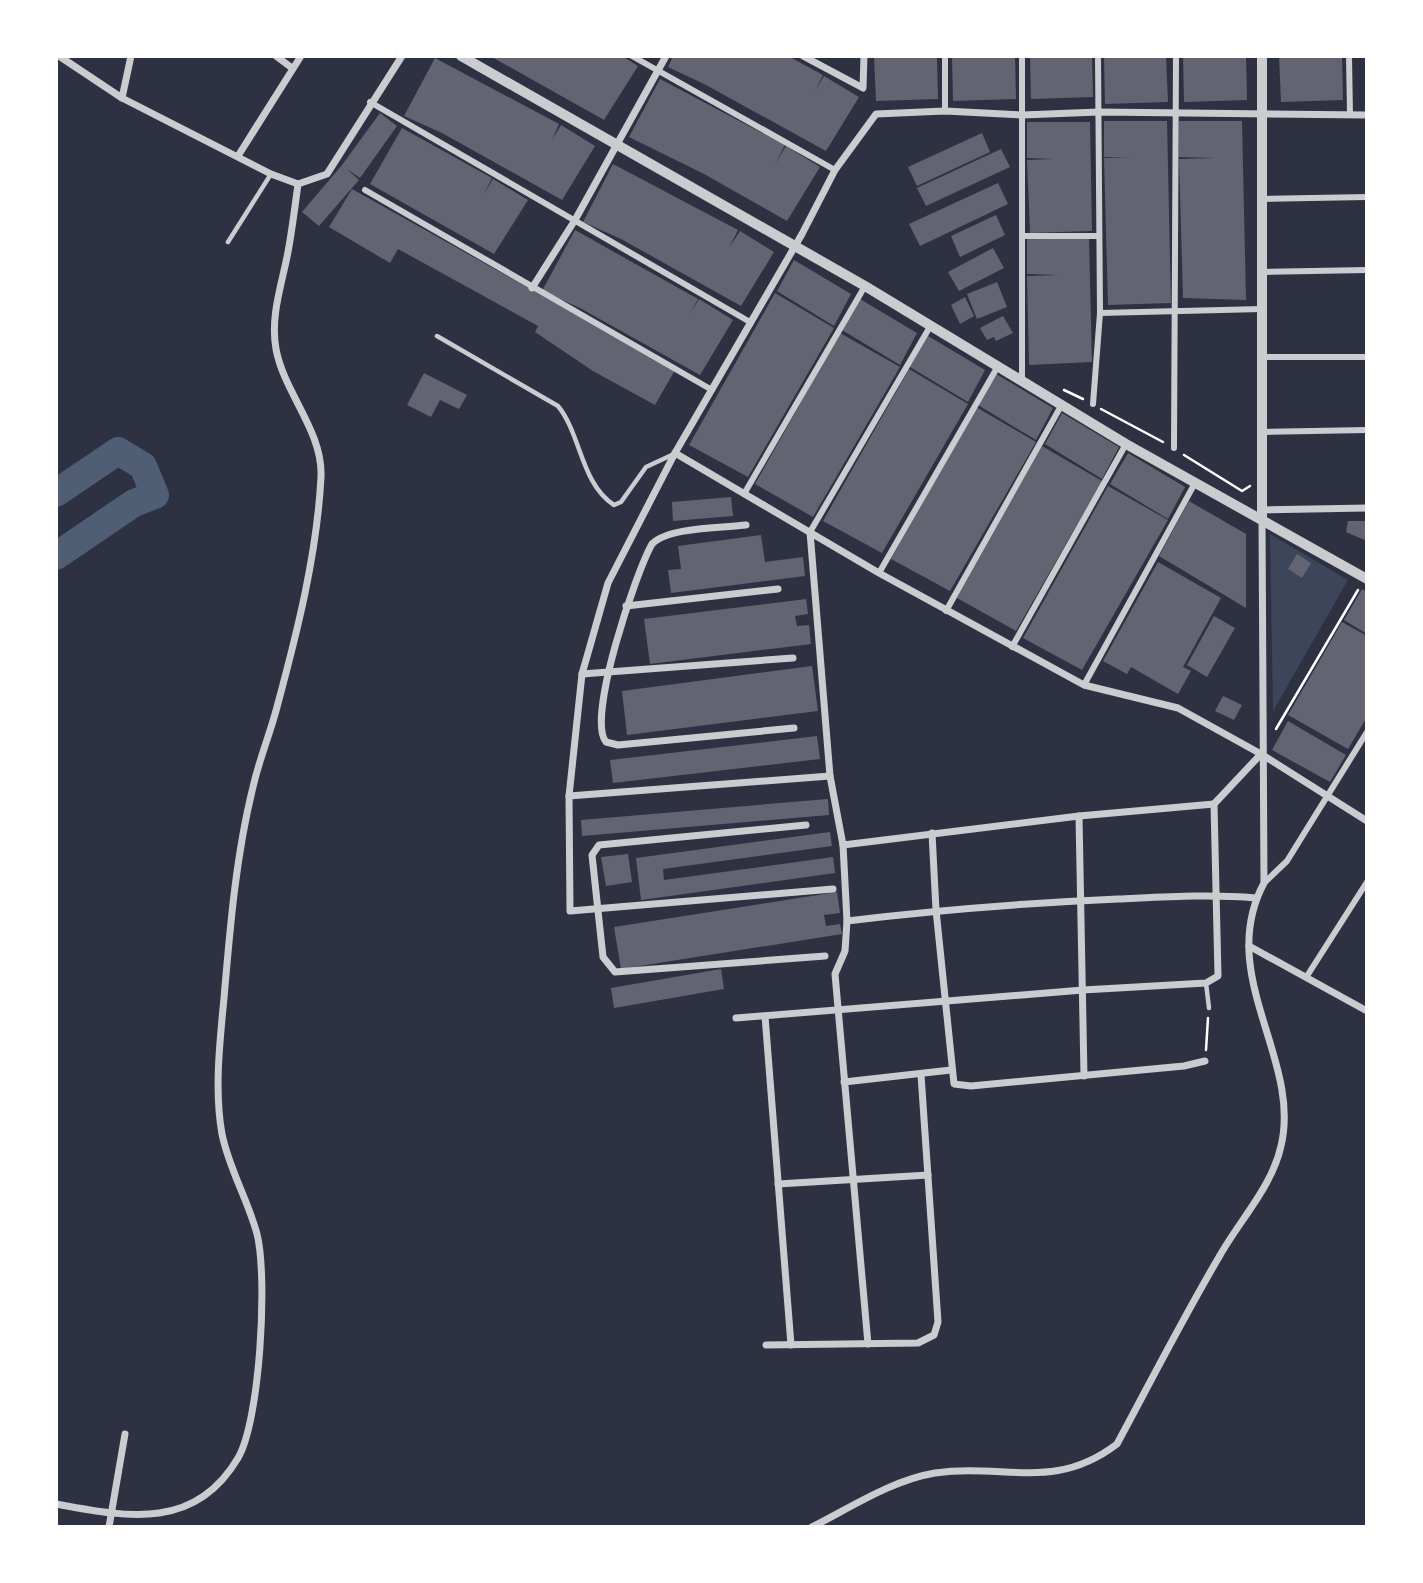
<svg xmlns="http://www.w3.org/2000/svg" width="1423" height="1583" font-family="Roboto,sans-serif">
  <style>
    .green { fill: #3c4559 }
    .lines { fill: none; stroke-linecap: round; stroke-linejoin: round }
    .river { stroke: #4f5d75; stroke-width: 28 }
    .building { fill: #626471 }
    .path { stroke: #fff; stroke-width: 2.5 }
    .service { stroke: #caccd0; stroke-width: 4.5 }
    .pedestrian { stroke: #caccd0; stroke-width: 6 }
    .minor { stroke: #caccd0; stroke-width: 7 }
    .tertiary { stroke: #caccd0; stroke-width: 10 }
  </style>
  <rect width="100%" height="100%" fill="#2d3142"/>
  <!-- green -->
  <polygon class="green" points="1270,534 1348,580 1273,711"/>
  <g class="lines">
    <!-- river -->
    <polyline class="river" points="56,493 118,451 143,466 155,495 134,503 56,556"/>
  </g>
  <!-- building -->
  <g class="building">
    <polygon points="490,56 622,56 638,66 604,120"/>
    <polygon points="673,56 788,56 823,75 815,91 824,76 859,97 826,151 706,85 668,67"/>
    <polygon points="874,56 937,56 938,99 876,101"/>
    <polygon points="952,56 1015,56 1016,99 953,101"/>
    <polygon points="1030,56 1092,56 1093,97 1031,99"/>
    <polygon points="1104,56 1166,56 1168,102 1105,104"/>
    <polygon points="1183,56 1246,56 1247,100 1184,102"/>
    <polygon points="1279,56 1342,56 1343,100 1281,102"/>
    <polygon points="435,58 559,124 552,140 561,125 595,146 562,200 442,133 404,116"/>
    <polygon points="660,79 785,145 775,164 786,146 820,167 787,221 704,174 629,137"/>
    <polygon points="380,113 397,126 360,178 347,169 359,180 319,226 302,212 342,165"/>
    <polygon points="1104,121 1167,121 1171,303 1108,305 1104,158 1130,157 1104,157"/>
    <polygon points="1179,121 1242,121 1246,300 1183,298 1179,159 1215,158 1179,157"/>
    <polygon points="1027,122 1090,122 1092,231 1030,233 1027,160 1053,159 1027,158"/>
    <polygon points="402,128 492,178 484,194 493,179 528,200 494,254 370,184"/>
    <polygon points="982,133 990,152 917,186 908,167"/>
    <polygon points="1001,149 1010,167 926,206 917,188"/>
    <polygon points="613,164 738,230 729,248 740,231 774,252 741,306 621,239 583,222"/>
    <polygon points="998,183 1008,204 920,246 909,224"/>
    <polygon points="352,189 675,370 655,405 593,371 535,332 538,326 398,249 390,263 329,227"/>
    <polygon points="996,215 1005,235 960,257 951,236"/>
    <polygon points="575,230 698,299 689,315 699,299 733,320 700,375 580,308 542,291"/>
    <polygon points="1027,238 1089,238 1092,362 1029,365 1027,276 1060,275 1027,274"/>
    <polygon points="993,248 1004,268 959,291 948,272"/>
    <polygon points="794,260 851,294 834,326 777,291"/>
    <polygon points="997,282 1007,307 977,319 967,294"/>
    <polygon points="775,293 834,328 748,477 689,445"/>
    <polygon points="965,297 974,316 960,324 951,305"/>
    <polygon points="860,299 917,333 900,365 842,330"/>
    <polygon points="1003,316 1013,333 996,341 994,337 987,340 980,328"/>
    <polygon points="840,333 900,367 813,517 755,484"/>
    <polygon points="928,336 985,370 968,402 910,367"/>
    <polygon points="909,369 968,404 882,553 823,521"/>
    <polygon points="424,373 467,395 459,409 440,400 431,417 407,405"/>
    <polygon points="996,374 1053,408 1036,440 978,405"/>
    <polygon points="976,407 1036,442 950,591 891,559"/>
    <polygon points="1062,413 1119,447 1102,479 1045,444"/>
    <polygon points="1042,446 1102,481 1016,631 957,598"/>
    <polygon points="1128,453 1185,487 1168,519 1110,484"/>
    <polygon points="1108,486 1168,520 1082,670 1023,638"/>
    <polygon points="731,497 733,516 673,521 672,502"/>
    <polygon points="1189,501 1246,534 1246,608 1159,556"/>
    <polygon points="1348,521 1367,521 1367,541 1346,532"/>
    <polygon points="761,535 765,562 803,557 805,576 671,593 668,570 681,569 678,546"/>
    <polygon points="1297,554 1311,563 1302,578 1288,569"/>
    <polygon points="1158,562 1221,598 1183,667 1191,671 1178,694 1131,667 1127,674 1103,661"/>
    <polygon points="1362,589 1367,592 1367,634 1344,620"/>
    <polygon points="806,599 808,614 795,616 797,626 809,625 811,644 650,664 644,619"/>
    <polygon points="1214,616 1235,628 1207,677 1187,665"/>
    <polygon points="1342,622 1367,636 1367,717 1348,749 1288,715"/>
    <polygon points="812,666 818,711 627,735 622,691"/>
    <polygon points="1223,696 1242,705 1234,720 1215,711"/>
    <polygon points="1288,721 1346,755 1330,782 1272,750"/>
    <polygon points="817,736 820,759 613,783 610,760"/>
    <polygon points="828,799 829,815 582,836 581,820"/>
    <polygon points="830,832 832,846 663,869 664,880 833,857 835,873 641,900 636,858"/>
    <polygon points="628,854 632,882 606,886 601,857"/>
    <polygon points="837,892 840,913 824,915 826,926 840,924 842,934 621,969 614,927"/>
    <polygon points="721,969 724,989 614,1008 611,988"/>
  </g>
  <g class="lines">
    <!-- path -->
    <g class="path">
      <polyline points="1064,390 1083,399"/>
      <polyline points="1101,409 1163,442"/>
      <polyline points="1184,455 1242,491 1250,486"/>
      <polyline points="1276,729 1358,590"/>
      <polyline points="1206,1050 1208,1018"/>
    </g>
    <!-- service -->
    <g class="service">
      <polyline points="228,242 271,174"/>
      <path d="M 437,336 L 558,406 C 581,434 581,484 614,505 L 621,502 L 646,467 L 674,454"/>
      <polyline points="1206,983 1209,1008"/>
    </g>
    <!-- pedestrian -->
    <g class="pedestrian">
      <polyline points="632,56 835,170"/>
      <polyline points="1022,56 1022,380"/>
      <polyline points="1349,56 1350,115"/>
      <polyline points="370,102 750,322"/>
      <polyline points="945,111 945,56"/>
      <polyline points="365,190 712,390"/>
      <polyline points="1262,199 1367,197"/>
      <polyline points="1022,236 1099,236"/>
      <polyline points="1262,272 1367,270"/>
      <polyline points="1100,313 1262,309"/>
      <polyline points="1262,357 1367,357"/>
      <polyline points="1093,404 1100,313 1098,56"/>
      <polyline points="1263,432 1367,430"/>
      <polyline points="1174,448 1176,56"/>
      <polyline points="744,494 865,286"/>
      <polyline points="810,532 931,325"/>
      <polyline points="879,573 998,366"/>
      <polyline points="946,611 1061,406"/>
      <polyline points="1012,647 1126,444"/>
      <polyline points="1084,685 1195,483"/>
      <polyline points="1264,883 1287,861 1367,732"/>
      <polyline points="1307,976 1367,882"/>
    </g>
    <!-- minor -->
    <g class="minor">
      <polyline points="59,56 122,98 271,174 298,184"/>
      <polyline points="276,56 292,68"/>
      <polyline points="803,56 863,88 864,56"/>
      <polyline points="122,98 131,56"/>
      <polyline points="238,156 301,56"/>
      <polyline points="298,184 327,174 402,56"/>
      <polyline points="532,288 575,220 666,56"/>
      <polyline points="675,453 879,573 1084,685 1178,708 1261,754 1367,821"/>
      <polyline points="1262,510 1367,508"/>
      <path d="M 746,525 C 722,528 668,527 652,544 C 636,572 586,719 606,742 L 618,745 L 794,728"/>
      <polyline points="810,532 830,776 843,845 847,921 845,951 835,974 868,1344"/>
      <polyline points="626,606 778,589"/>
      <polyline points="582,674 793,658"/>
      <polyline points="569,796 830,776"/>
      <polyline points="1214,804 1261,754"/>
      <polyline points="1079,816 1084,1076"/>
      <polyline points="806,825 599,845 592,855 603,957 615,972 825,956"/>
      <polyline points="932,833 936,910 954,1084 971,1086 1184,1066 1205,1061"/>
      <polyline points="843,845 1079,816 1214,804"/>
      <polyline points="833,889 570,911 569,796 582,674 608,583 675,453 802,234 835,170 876,114 945,111 1022,115 1099,112 1367,115"/>
      <path d="M 847,921 C 937,910 1027,903 1118,899 C 1164,897 1209,894 1256,898"/>
      <polyline points="1249,946 1367,1011"/>
      <polyline points="765,1016 791,1345"/>
      <polyline points="736,1018 1083,990 1206,983 1218,976 1214,804"/>
      <polyline points="844,1082 951,1070"/>
      <polyline points="778,1184 928,1175"/>
      <polyline points="766,1345 918,1343 934,1335 938,1322 921,1075"/>
      <path d="M 56,1504 C 127,1517 195,1531 238,1458 C 260,1421 268,1277 257,1234 C 248,1200 229,1169 222,1134 C 214,1090 220,1041 224,998 C 230,928 236,855 253,787 C 259,760 270,734 277,707 C 297,633 317,554 321,477 C 323,431 284,393 276,349 C 270,316 282,284 288,252 C 292,230 295,207 298,184"/>
      <polyline points="109,1527 125,1434"/>
      <path d="M 812,1527 C 850,1508 892,1480 935,1473 C 1005,1463 1054,1492 1117,1444 C 1151,1381 1183,1318 1219,1257 C 1239,1221 1272,1187 1281,1146 C 1302,1059 1215,975 1264,883 L 1262,520"/>
    </g>
    <!-- tertiary -->
    <g class="tertiary">
      <polyline points="461,56 865,286 1126,444 1367,579"/>
      <polyline points="1262,520 1262,56"/>
    </g>
  </g>
  <!-- border -->
  <rect width="1423" height="1583" fill="none" stroke="#ffffff" stroke-width="116"/>
</svg>
